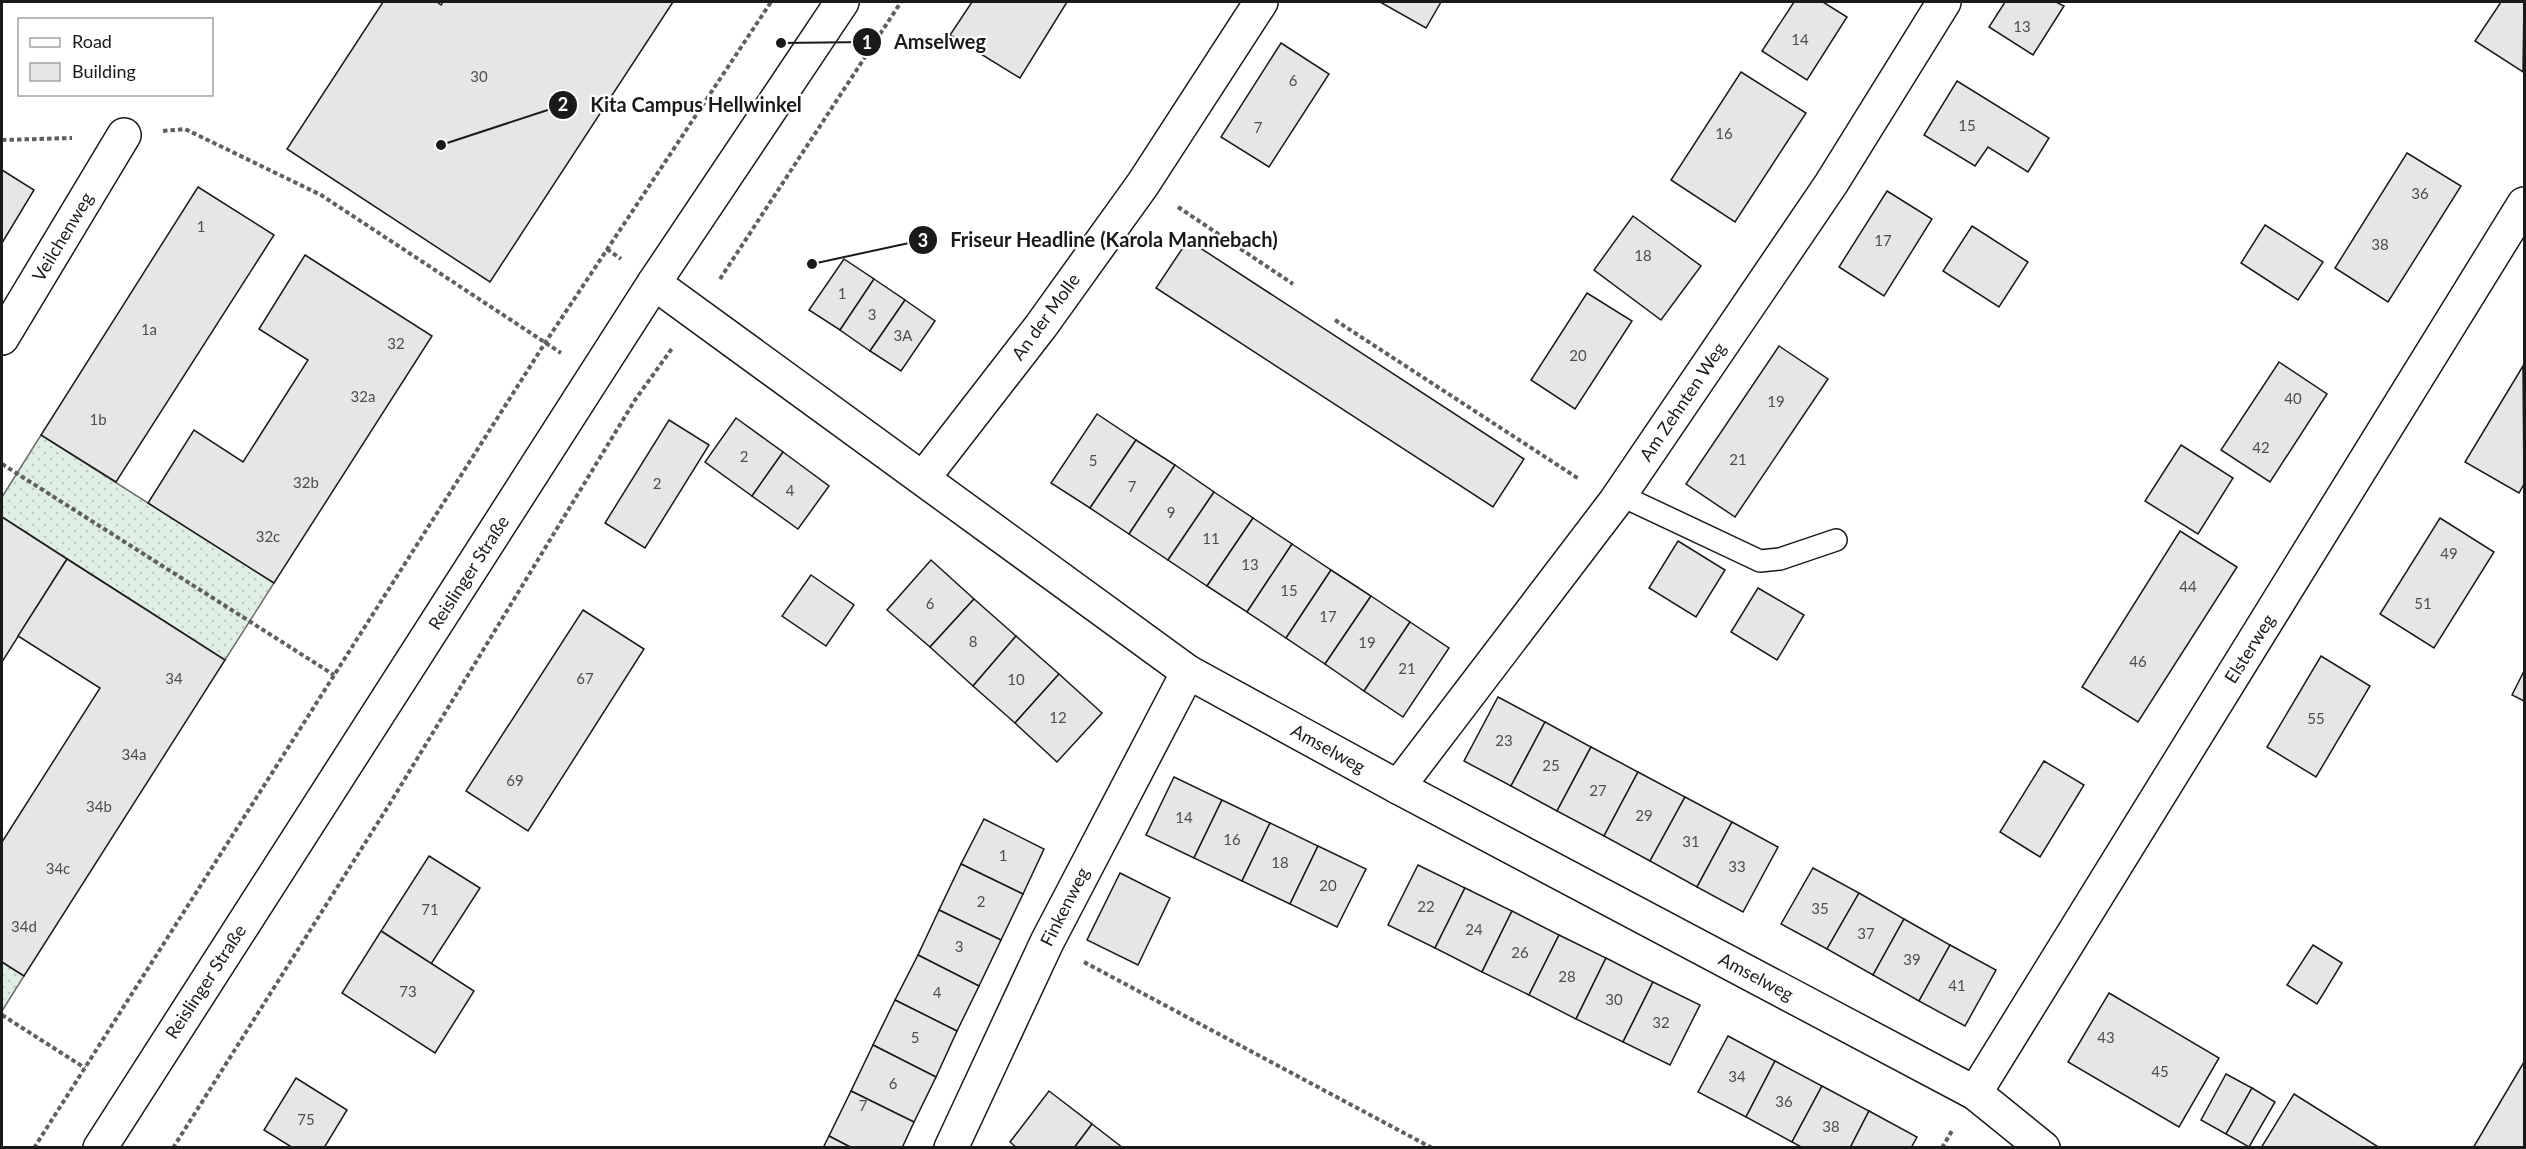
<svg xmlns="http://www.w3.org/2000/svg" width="2526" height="1149" font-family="Lato,sans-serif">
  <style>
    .grass { fill: url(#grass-dots); stroke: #6a6a6a; stroke-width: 1.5 }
    .building { fill: #e6e6e6; stroke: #1a1a1a; stroke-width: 1.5 }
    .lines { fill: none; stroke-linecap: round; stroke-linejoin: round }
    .lane-casing { stroke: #1a1a1a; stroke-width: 24 }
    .street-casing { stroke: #1a1a1a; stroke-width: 36 }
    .secondary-casing { stroke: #1a1a1a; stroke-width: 36 }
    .path { stroke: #5f5f5f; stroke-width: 4; stroke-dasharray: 4.5 3; stroke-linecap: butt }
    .lane { stroke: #fff; stroke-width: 21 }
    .street { stroke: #fff; stroke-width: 33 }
    .secondary { stroke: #fff; stroke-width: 33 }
    .labels { text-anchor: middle; stroke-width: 4.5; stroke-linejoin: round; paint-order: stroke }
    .number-label { font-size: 15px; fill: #4d4d4d }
    .street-label { font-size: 18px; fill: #1a1a1a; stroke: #fff }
    .leader { fill: none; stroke: #1a1a1a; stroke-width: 2 }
    .callout-dot { fill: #1a1a1a; stroke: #fff; stroke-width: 2 }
    .mark-label { font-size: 18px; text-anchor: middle; font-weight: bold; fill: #fff }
    .callout-label { font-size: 20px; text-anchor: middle; font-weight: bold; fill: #1a1a1a; stroke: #fff; stroke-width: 4.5; stroke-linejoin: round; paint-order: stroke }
  </style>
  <defs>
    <pattern id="grass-dots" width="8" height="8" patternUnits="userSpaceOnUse" patternTransform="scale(1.5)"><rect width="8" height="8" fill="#e0efe3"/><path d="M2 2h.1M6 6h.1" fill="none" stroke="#c0ccc2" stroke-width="1.8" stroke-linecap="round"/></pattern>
  </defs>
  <rect width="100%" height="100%" fill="#fff"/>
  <!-- grass -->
  <g class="grass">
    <polygon points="41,435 274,583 225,660 2,517 2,497"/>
    <polygon points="2,962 24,976 2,1011"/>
  </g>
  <!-- building -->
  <g class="building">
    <polygon points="383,2 437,2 441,5 443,2 673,2 490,282 287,149"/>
    <polygon points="972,2 1067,2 1020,78 950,35"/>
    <polygon points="1380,2 1441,2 1426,28"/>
    <polygon points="1794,2 1823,2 1847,17 1807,80 1762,51"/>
    <polygon points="2005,2 2056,2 2064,6 2033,55 1989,27"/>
    <polygon points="2501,2 2524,2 2523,72 2475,41"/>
    <polygon points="1281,43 1329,74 1269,167 1221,137"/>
    <polygon points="1741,72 1806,113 1735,222 1671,180"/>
    <polygon points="1957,81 2049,138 2028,172 1988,147 1975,166 1924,135"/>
    <polygon points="2407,153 2461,186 2388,302 2335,268"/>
    <polygon points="2,170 34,190 2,243"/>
    <polygon points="198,187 274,235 116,482 41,435"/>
    <polygon points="1887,191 1932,219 1884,296 1839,267"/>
    <polygon points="1633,216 1701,266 1661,320 1594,270"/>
    <polygon points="2265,225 2323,262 2298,300 2241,263"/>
    <polygon points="1972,226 2028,262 1999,307 1943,271"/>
    <polygon points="1188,240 1524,459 1493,507 1156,288"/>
    <polygon points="305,255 432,336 274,583 148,503 194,430 243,462 308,360 259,329"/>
    <polygon points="844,259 874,279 840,330 809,310"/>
    <polygon points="874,279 905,300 870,351 840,330"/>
    <polygon points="1587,293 1632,321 1575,409 1531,380"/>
    <polygon points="905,300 935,321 901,371 870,351"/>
    <polygon points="1779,346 1828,379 1735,517 1686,484"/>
    <polygon points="2279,362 2327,394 2270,482 2221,450"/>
    <polygon points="2523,366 2524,484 2519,493 2465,462"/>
    <polygon points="1097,414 1136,440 1090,508 1051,483"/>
    <polygon points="736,418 783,452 752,496 705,462"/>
    <polygon points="669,420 709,445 645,548 605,523"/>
    <polygon points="1136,440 1175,465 1129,534 1090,508"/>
    <polygon points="2181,445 2233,478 2198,534 2145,501"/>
    <polygon points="783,452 829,486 798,529 752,496"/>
    <polygon points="1175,465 1214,492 1168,560 1129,534"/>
    <polygon points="1214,492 1253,518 1207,586 1168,560"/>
    <polygon points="2,517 67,559 2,662"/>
    <polygon points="1253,518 1292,544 1247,612 1207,586"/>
    <polygon points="2440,518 2494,552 2434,648 2380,614"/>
    <polygon points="2180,531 2237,567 2138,722 2082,687"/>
    <polygon points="1678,541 1725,570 1696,617 1649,588"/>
    <polygon points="1292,544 1331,570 1286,638 1247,612"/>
    <polygon points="67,559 225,660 24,976 2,962 2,842 100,688 18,636"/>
    <polygon points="931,560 974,599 930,647 887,610"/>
    <polygon points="1331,570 1371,596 1325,664 1286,638"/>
    <polygon points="811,575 854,605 826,646 782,616"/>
    <polygon points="1758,588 1804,615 1777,660 1731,632"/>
    <polygon points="1371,596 1410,622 1364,691 1325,664"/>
    <polygon points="974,599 1016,636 973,686 930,647"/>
    <polygon points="583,610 644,649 528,831 466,791"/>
    <polygon points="1410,622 1449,648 1403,717 1364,691"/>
    <polygon points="1016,636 1059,674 1015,723 973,686"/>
    <polygon points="2321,656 2370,686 2316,777 2267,747"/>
    <polygon points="2524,671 2524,701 2512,695"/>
    <polygon points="1059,674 1102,713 1057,762 1015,723"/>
    <polygon points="1498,697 1545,722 1511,786 1464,761"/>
    <polygon points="1545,722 1591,747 1557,811 1511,786"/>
    <polygon points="1591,747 1638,772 1604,836 1557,811"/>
    <polygon points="2044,761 2084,785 2040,857 2000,832"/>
    <polygon points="1638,772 1685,797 1650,861 1604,836"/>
    <polygon points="1174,777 1222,800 1194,858 1146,835"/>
    <polygon points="1685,797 1732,822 1697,887 1650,861"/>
    <polygon points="1222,800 1270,823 1242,881 1194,858"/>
    <polygon points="984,819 1044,849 1023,894 961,864"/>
    <polygon points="1732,822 1778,847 1743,912 1697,887"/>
    <polygon points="1270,823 1318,846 1290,904 1242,881"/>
    <polygon points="1318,846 1366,869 1337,927 1290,904"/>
    <polygon points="429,856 480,888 431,964 381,931"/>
    <polygon points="961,864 1023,894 1001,940 939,910"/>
    <polygon points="1418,865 1465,888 1435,948 1388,925"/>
    <polygon points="1813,868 1859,893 1827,949 1781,924"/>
    <polygon points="1120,873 1170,898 1138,965 1087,940"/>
    <polygon points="1465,888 1512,911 1482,972 1435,948"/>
    <polygon points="1859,893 1904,919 1873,975 1827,949"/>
    <polygon points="939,910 1001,940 979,986 918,955"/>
    <polygon points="1512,911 1559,935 1529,995 1482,972"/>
    <polygon points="1904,919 1950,945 1919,1001 1873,975"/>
    <polygon points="381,931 474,991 435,1053 342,993"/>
    <polygon points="1559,935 1606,958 1576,1019 1529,995"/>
    <polygon points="1950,945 1996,970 1965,1026 1919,1001"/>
    <polygon points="2313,945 2342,963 2317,1004 2287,985"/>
    <polygon points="918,955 979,986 957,1031 895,1000"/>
    <polygon points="1606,958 1653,982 1623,1042 1576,1019"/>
    <polygon points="1653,982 1700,1005 1670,1065 1623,1042"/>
    <polygon points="2109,993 2219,1058 2179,1127 2068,1062"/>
    <polygon points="895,1000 957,1031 936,1077 873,1045"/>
    <polygon points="1728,1036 1775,1061 1746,1117 1698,1092"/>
    <polygon points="873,1045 936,1077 914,1122 851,1091"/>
    <polygon points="1775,1061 1822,1086 1792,1142 1746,1117"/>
    <polygon points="2524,1062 2524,1148 2473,1148"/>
    <polygon points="2226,1074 2252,1088 2226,1134 2201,1120"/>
    <polygon points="296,1078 347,1110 324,1148 293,1148 264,1130"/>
    <polygon points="1822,1086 1869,1111 1850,1148 1803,1148 1792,1142"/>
    <polygon points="2252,1088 2275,1102 2249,1147 2226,1134"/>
    <polygon points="851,1091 914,1122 902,1148 852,1148 829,1136"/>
    <polygon points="1049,1091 1092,1124 1074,1148 1017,1148 1010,1142"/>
    <polygon points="2294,1094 2380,1148 2261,1148"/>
    <polygon points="1869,1111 1917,1137 1911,1148 1850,1148"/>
    <polygon points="1092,1124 1123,1148 1074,1148"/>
    <polygon points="829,1136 852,1148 823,1148"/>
  </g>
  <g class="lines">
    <!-- lane casing -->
    <g class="lane-casing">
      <polyline id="lane" points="1620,495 1760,561 1780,559 1836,540"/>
    </g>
    <!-- street casing -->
    <g class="street-casing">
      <g id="street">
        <polyline points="654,283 1188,672 1398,787 1975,1093 2043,1148"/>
        <polyline points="2,338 124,135"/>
        <polyline points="924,477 1041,326 1143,184 1261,2"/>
        <polyline points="1398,787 1615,502 1831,184 1944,2"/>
        <polyline points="1975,1093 2524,204"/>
        <polyline points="951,1148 1047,942 1188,672"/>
      </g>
    </g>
    <!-- secondary casing -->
    <g class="secondary-casing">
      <polyline id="secondary" points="100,1148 654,283 842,2"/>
    </g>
    <!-- path -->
    <g class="path">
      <polyline points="163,131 185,129 321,195 561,353"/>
      <polyline points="2,140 72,138"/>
      <polyline points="1178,207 1293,284"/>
      <polyline points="607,249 621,259"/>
      <polyline points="720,279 901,2"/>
      <polyline points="1335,320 1579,479"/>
      <polyline points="2,464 334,675"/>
      <polyline points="1084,962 1432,1148"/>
      <polyline points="2,1015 85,1068"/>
      <polyline points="34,1148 545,343 771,2"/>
      <polyline points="173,1148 389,805 635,400 673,347"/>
      <polyline points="1942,1148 1953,1129"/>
    </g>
    <!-- lane -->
    <use href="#lane" class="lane"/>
    <!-- street -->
    <use href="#street" class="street"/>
    <!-- secondary -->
    <use href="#secondary" class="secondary"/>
  </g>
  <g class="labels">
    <!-- number labels -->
    <g class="number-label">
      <text x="2022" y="32">13</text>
      <text x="1800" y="45">14</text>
      <text x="479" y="82">30</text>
      <text x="1293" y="86">6</text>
      <text x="1967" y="131">15</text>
      <text x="1258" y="133">7</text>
      <text x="1724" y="139">16</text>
      <text x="2420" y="199">36</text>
      <text x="201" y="232">1</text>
      <text x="1883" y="246">17</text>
      <text x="2380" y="250">38</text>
      <text x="1643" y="261">18</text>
      <text x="842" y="299">1</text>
      <text x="872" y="320">3</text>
      <text x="149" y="335">1a</text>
      <text x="903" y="341">3A</text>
      <text x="396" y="349">32</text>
      <text x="1578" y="361">20</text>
      <text x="363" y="402">32a</text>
      <text x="2293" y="404">40</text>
      <text x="1776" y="407">19</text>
      <text x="98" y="425">1b</text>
      <text x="2261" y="453">42</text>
      <text x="744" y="462">2</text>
      <text x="1738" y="465">21</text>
      <text x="1093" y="466">5</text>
      <text x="306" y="488">32b</text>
      <text x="657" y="489">2</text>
      <text x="1132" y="492">7</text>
      <text x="790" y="496">4</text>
      <text x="1171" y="518">9</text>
      <text x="268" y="542">32c</text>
      <text x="1211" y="544">11</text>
      <text x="2449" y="559">49</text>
      <text x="1250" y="570">13</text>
      <text x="2188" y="592">44</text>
      <text x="1289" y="596">15</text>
      <text x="930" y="609">6</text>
      <text x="2423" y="609">51</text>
      <text x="1328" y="622">17</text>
      <text x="973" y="647">8</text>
      <text x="1367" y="648">19</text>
      <text x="2138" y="667">46</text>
      <text x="1407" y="674">21</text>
      <text x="174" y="684">34</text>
      <text x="585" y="684">67</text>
      <text x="1016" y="685">10</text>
      <text x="1058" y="723">12</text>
      <text x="2316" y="724">55</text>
      <text x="1504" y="746">23</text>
      <text x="134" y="760">34a</text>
      <text x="1551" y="771">25</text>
      <text x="515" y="786">69</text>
      <text x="1598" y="796">27</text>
      <text x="99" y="812">34b</text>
      <text x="1644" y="821">29</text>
      <text x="1184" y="823">14</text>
      <text x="1232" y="845">16</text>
      <text x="1691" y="847">31</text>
      <text x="1003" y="861">1</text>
      <text x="1280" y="868">18</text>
      <text x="1737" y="872">33</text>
      <text x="58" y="874">34c</text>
      <text x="1328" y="891">20</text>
      <text x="981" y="907">2</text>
      <text x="1426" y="912">22</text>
      <text x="1820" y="914">35</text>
      <text x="430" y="915">71</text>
      <text x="24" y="932">34d</text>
      <text x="1474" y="935">24</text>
      <text x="1866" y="939">37</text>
      <text x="959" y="952">3</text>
      <text x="1520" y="958">26</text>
      <text x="1912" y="965">39</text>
      <text x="1567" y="982">28</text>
      <text x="1957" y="991">41</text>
      <text x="408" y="997">73</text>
      <text x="937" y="998">4</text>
      <text x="1614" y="1005">30</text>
      <text x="1661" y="1028">32</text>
      <text x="915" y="1043">5</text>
      <text x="2106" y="1043">43</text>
      <text x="2160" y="1077">45</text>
      <text x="1737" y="1082">34</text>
      <text x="893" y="1089">6</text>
      <text x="1784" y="1107">36</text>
      <text x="863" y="1111">7</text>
      <text x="306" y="1125">75</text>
      <text x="1831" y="1132">38</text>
    </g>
    <!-- street labels -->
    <g class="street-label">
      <text transform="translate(63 237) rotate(-59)" y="6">Veilchenweg</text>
      <text transform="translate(1046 317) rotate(-54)" y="6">An der Molle</text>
      <text transform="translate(1683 402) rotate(-56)" y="6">Am Zehnten Weg</text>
      <text transform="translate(469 573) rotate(-57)" y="6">Reislinger Straße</text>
      <text transform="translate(2250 649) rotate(-58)" y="6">Elsterweg</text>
      <text transform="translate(1328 749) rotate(29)" y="6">Amselweg</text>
      <text transform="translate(1065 907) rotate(-63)" y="6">Finkenweg</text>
      <text transform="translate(1756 977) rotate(28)" y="6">Amselweg</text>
      <text transform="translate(206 982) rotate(-57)" y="6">Reislinger Straße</text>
    </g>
  </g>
  <!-- callouts -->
  <path class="leader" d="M781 43L867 42M441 145L563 105M812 264L923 240"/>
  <g class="callout-dot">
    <circle cx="781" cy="43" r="6"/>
    <circle cx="441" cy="145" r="6"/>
    <circle cx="812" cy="264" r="6"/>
    <circle cx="867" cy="42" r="15"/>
    <circle cx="563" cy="105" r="15"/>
    <circle cx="923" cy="240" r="15"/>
  </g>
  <g class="mark-label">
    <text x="867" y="49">1</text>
    <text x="563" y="111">2</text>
    <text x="923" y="247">3</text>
  </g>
  <g class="callout-label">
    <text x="940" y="49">Amselweg</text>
    <text x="696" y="112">Kita Campus Hellwinkel</text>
    <text x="1114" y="247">Friseur Headline (Karola Mannebach)</text>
  </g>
  <!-- border -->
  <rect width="2526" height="1149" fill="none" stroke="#1a1a1a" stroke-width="6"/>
  <!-- legend -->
  <rect x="18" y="18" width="195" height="78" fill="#ffffff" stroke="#a3a3a3" stroke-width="1.5"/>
  <rect x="30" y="38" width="30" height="9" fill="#ffffff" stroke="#a3a3a3" stroke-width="1.5"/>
  <text x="72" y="48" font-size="18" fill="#1a1a1a">Road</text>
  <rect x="30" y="63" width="30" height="18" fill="#e6e6e6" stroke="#a3a3a3" stroke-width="1.5"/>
  <text x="72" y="78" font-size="18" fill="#1a1a1a">Building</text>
</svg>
